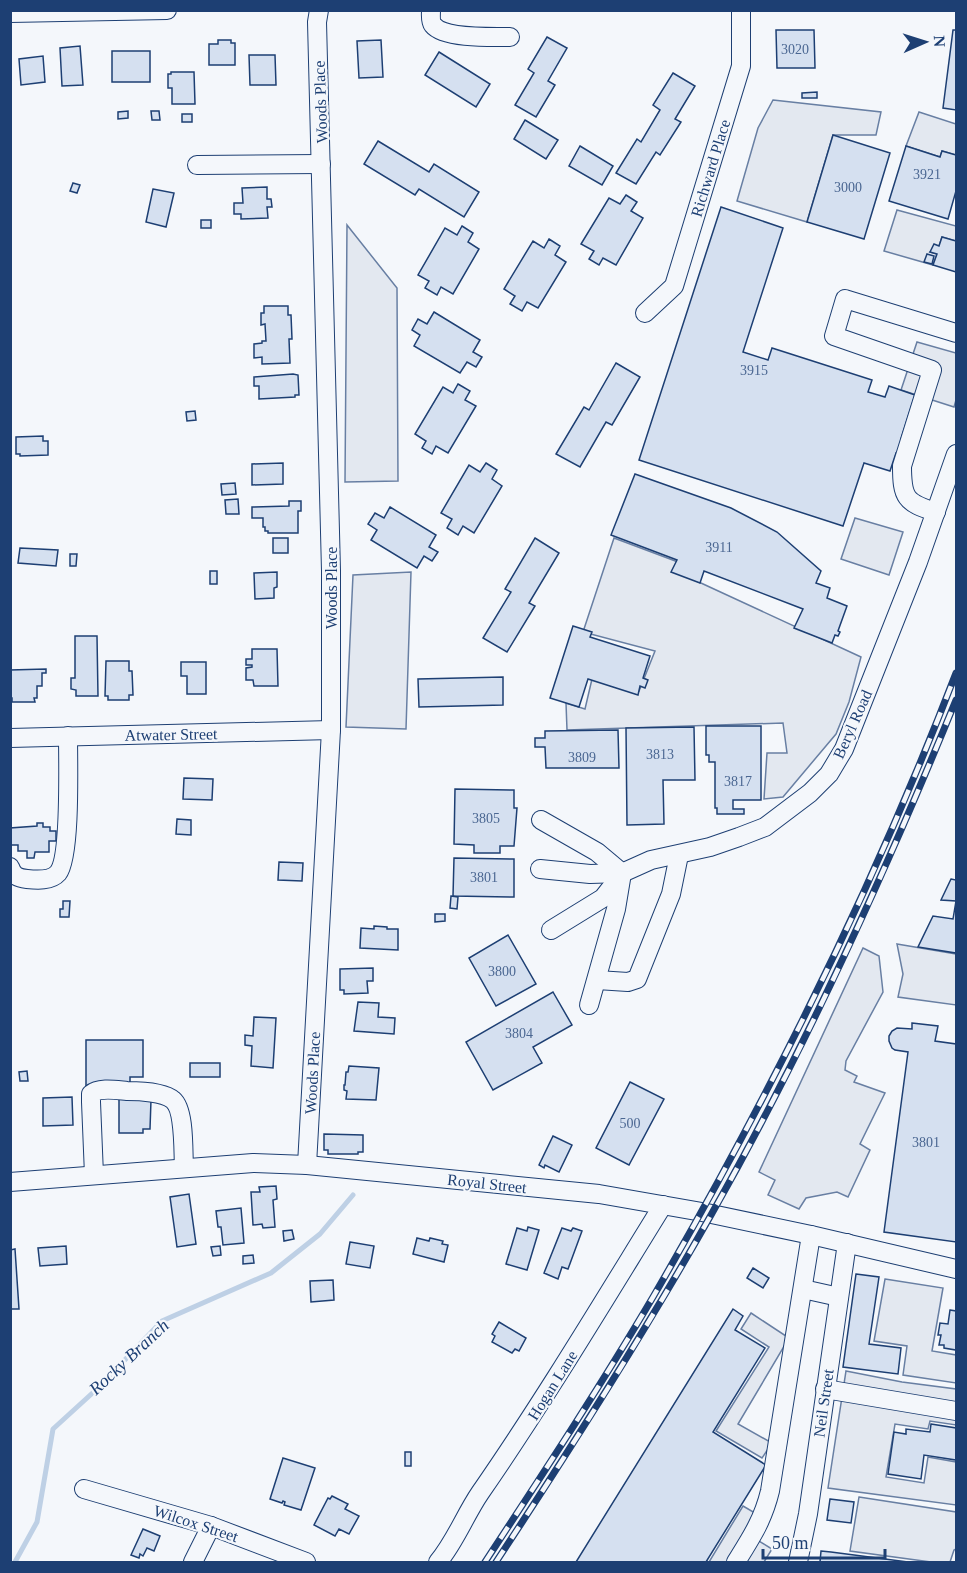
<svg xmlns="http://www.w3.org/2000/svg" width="967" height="1573" font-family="'Times New Roman',serif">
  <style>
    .parking { fill: #e3e8f0; stroke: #687fa3; stroke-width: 1.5 }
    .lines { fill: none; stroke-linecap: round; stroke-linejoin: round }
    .stream { stroke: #bed0e5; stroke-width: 5 }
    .building { fill: #d5e0f0; stroke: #1d3f73; stroke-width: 1.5 }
    .minor-casing { stroke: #1d3f73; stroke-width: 20 }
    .minor { stroke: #f4f7fb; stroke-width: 18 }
    .rail-casing { stroke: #1d3f73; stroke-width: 7 }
    .rail { stroke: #f4f7fb; stroke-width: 4.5; stroke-dasharray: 14; stroke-linecap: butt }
    .labels { text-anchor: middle; stroke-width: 4.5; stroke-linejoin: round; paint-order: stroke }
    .number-label { font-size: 14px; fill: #4b6792 }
    .street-label { font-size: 16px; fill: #1d3f73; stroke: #f4f7fb }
    .water-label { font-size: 18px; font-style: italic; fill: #1d3f73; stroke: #f4f7fb }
  </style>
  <rect width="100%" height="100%" fill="#f4f7fb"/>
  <!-- parking -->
  <g class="parking">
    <polygon points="773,100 881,112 876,135 833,135 807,222 737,201 758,128"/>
    <polygon points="919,112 956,124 956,155 942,151 940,157 906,146"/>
    <polygon points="897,210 956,226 956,241 942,237 939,246 930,252 937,254 933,265 884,251"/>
    <polygon points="347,225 397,288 398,481 345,482"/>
    <polygon points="917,342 956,353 956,400 954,407 901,390"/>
    <polygon points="855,518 903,532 889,575 841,559"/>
    <polygon points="614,538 678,562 675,571 861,657 849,702 836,734 783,797 764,799 767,753 787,753 783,723 567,730 566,703 585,709 592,679 639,691 655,651 583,632"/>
    <polygon points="411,572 406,729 346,727 353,575"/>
    <polygon points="897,944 956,954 956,1005 898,997 903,974"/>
    <polygon points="863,948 879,956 883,992 846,1061 845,1070 857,1076 854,1082 885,1093 860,1144 870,1150 848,1197 837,1192 806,1198 799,1209 768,1195 775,1180 759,1172"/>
    <polygon points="885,1279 943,1288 932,1351 956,1355 956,1383 903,1375 907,1346 874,1341"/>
    <polygon points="751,1313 789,1338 738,1424 772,1443 762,1458 716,1431 769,1347 741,1329"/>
    <polygon points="846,1371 902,1382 956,1389 956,1425 930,1421 928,1429 895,1424 886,1477 924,1483 928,1457 956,1462 956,1505 828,1488"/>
    <polygon points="859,1497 956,1512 956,1549 954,1550 950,1562 931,1562 850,1551"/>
    <polygon points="743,1506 755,1513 744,1532 772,1549 764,1562 709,1562"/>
  </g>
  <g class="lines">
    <!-- stream -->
    <polyline class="stream" points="15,1562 37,1522 53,1429 98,1388 162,1321 271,1273 320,1234 353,1195"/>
  </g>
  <!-- building -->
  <g class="building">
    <polygon points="776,30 814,30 815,68 777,68"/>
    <polygon points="953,30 956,30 956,110 943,108"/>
    <polygon points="547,37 567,48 548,81 555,85 536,117 515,105 534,73 528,69"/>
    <polygon points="218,40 231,40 231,43 235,43 235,65 209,65 209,44 218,44"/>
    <polygon points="381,40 383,77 359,78 357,41"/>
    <polygon points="80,46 83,85 62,86 60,48"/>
    <rect x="112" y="51" width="38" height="31"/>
    <polygon points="439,52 490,84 476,107 425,75"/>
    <polygon points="249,55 275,55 276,85 250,85"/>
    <polygon points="43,56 45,82 21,85 19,59"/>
    <polygon points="171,72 194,72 195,104 172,104 172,88 168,88 168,74 171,74"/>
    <polygon points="673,73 695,86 675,119 681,122 660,155 656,152 636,184 616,173 637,139 641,142 660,110 653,105"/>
    <polygon points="817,92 817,98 802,98 802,93"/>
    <polygon points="128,111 128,118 118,119 118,112"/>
    <polygon points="151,111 159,111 160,120 152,120"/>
    <rect x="182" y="114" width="10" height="8"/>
    <polygon points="525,120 558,140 546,159 514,139"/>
    <polygon points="833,135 890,153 864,239 807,222"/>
    <polygon points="378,141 429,172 434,164 479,192 464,217 419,189 415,195 364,164"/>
    <polygon points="580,146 613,166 602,185 569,166"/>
    <polygon points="906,146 940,157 942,151 956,155 956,191 948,219 889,201"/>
    <polygon points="73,183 80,185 77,193 70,191"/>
    <polygon points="267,187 267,199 271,199 272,207 267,207 268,218 241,219 241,214 234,214 234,203 243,203 242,188"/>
    <polygon points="153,189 174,193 166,227 146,222"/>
    <polygon points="626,195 637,202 631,211 643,218 616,265 603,258 599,265 589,259 594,251 581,244 609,198 620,204"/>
    <polygon points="721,207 783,228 743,352 768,360 772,348 872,380 868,392 885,397 889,386 915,395 901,439 905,441 901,455 896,453 890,471 864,463 843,526 639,460"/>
    <rect x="201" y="220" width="10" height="8"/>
    <polygon points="462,226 473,233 468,242 479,249 453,294 441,287 437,295 425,288 429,281 418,275 445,228 457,235"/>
    <polygon points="942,237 956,241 956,272 933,265 937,254 930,252 934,244 939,246"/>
    <polygon points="549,239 560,246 555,255 566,262 538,308 527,302 522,311 510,304 515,296 504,289 533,241 544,248"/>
    <polygon points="927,254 934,256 932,264 924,262"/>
    <polygon points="264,306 288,306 288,315 291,315 292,339 289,339 290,363 262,364 262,357 254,358 254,344 262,343 262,341 266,341 265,324 261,325 261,313 264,313"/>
    <polygon points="434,312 480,340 473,352 482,357 476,367 467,362 460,373 414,346 420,335 412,330 418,319 427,324"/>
    <polygon points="616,363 640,377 612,425 606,422 580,467 556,454 584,407 589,410"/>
    <polygon points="293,374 298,375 299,395 295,395 295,397 259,399 259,386 254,386 254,377"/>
    <polygon points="458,384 470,391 465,400 476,406 448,453 436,446 432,454 422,448 426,441 415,434 443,387 453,393"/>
    <polygon points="195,411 196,420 187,421 186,412"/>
    <polygon points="43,436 43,441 48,441 48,455 20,456 20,454 16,454 16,437"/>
    <polygon points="283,463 283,484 252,485 252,464"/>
    <polygon points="486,463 497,470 492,479 502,486 474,533 463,526 458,535 447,528 452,519 441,513 469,465 480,472"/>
    <polygon points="635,474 731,508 777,532 821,571 816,583 830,588 827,598 847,606 838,631 840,632 838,636 835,635 832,643 794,628 803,609 704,571 700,583 671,572 677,560 611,535"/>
    <polygon points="235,483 236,494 222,495 221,484"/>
    <polygon points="238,499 239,514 226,514 225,500"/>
    <polygon points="289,501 301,501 301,511 298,511 298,533 268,533 268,531 265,531 265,527 263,527 263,518 252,518 252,507 289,506"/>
    <polygon points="390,507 436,535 429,547 438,552 432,561 424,556 417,568 371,540 377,530 368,524 375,513 384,518"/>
    <rect x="273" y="538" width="15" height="15"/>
    <polygon points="535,538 559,553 529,603 535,606 507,652 483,638 511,592 505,589"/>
    <polygon points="20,548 58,550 56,566 18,563"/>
    <polygon points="70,554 77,554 76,566 70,566"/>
    <rect x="210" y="571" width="7" height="13"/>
    <polygon points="277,572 277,587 274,588 274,598 255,599 254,573"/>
    <polygon points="573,626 592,632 590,637 650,656 643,678 648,680 645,688 640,686 638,695 588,679 579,707 550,698"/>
    <polygon points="75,636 97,636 98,696 76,696 76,690 71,689 71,678 75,678"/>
    <polygon points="252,649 277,649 278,686 254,686 253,680 246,680 246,668 252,667 252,665 246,665 246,659 252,659"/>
    <polygon points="106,661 129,661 129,671 132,671 133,695 129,695 129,700 108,700 108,696 105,696"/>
    <polygon points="181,662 206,662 206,694 187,694 187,676 181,676"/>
    <polygon points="46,669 46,673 42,673 42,686 37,686 37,698 34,698 35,702 12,702 12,698 10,698 10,670"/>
    <polygon points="503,677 503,705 419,707 418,679"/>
    <polygon points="706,726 761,726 761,800 733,800 733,809 744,809 744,814 717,814 717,808 715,808 715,762 709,762 709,755 706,755"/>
    <polygon points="694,727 695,780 663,780 664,824 627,825 626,728"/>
    <polygon points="618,730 619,768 546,768 545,747 535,747 535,738 545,738 545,731"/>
    <polygon points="184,778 213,779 212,800 183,799"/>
    <polygon points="455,789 514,790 514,808 517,808 514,846 500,846 500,853 474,853 474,845 454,844"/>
    <polygon points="177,819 191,820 191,835 176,834"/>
    <polygon points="37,823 43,823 43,827 50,827 50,831 56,831 56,841 49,841 49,852 35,852 34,858 27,858 27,851 18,851 18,845 10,845 10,828 37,826"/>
    <polygon points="454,858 514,859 514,897 453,896"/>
    <polygon points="279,862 303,863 302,881 278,880"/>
    <polygon points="951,879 956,880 956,953 918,947 933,916 953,919 956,901 941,900"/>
    <polygon points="451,896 458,897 457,909 450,908"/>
    <polygon points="63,901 70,901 69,917 60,917 60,909 63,909"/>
    <polygon points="435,914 445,914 445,921 435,922"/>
    <polygon points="374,926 387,927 387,929 398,929 398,950 360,948 361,928 374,929"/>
    <polygon points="508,935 536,984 496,1006 469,958"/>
    <polygon points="373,968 373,981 367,981 368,993 344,994 344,990 340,990 340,969"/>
    <polygon points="553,992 572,1025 533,1047 542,1063 493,1090 466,1042"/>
    <polygon points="358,1002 379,1003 378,1017 395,1018 394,1034 354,1031"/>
    <polygon points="254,1017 276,1018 273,1068 251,1066 252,1046 245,1045 245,1035 253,1036"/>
    <polygon points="912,1023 938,1026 935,1041 956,1044 956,1242 884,1232 908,1052 895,1050 892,1048 889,1041 889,1036 892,1031 897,1028 912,1029"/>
    <polygon points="86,1040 143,1040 143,1077 130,1077 130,1085 86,1086"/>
    <rect x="190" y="1063" width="30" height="14"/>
    <polygon points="349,1066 379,1068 376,1100 346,1099 347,1091 344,1090 344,1085 345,1085 346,1072 348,1072"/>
    <polygon points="27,1071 28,1081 20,1081 19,1072"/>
    <polygon points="630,1082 664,1099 629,1165 596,1148"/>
    <polygon points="72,1097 73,1125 43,1126 43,1098"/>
    <polygon points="119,1099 151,1100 150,1129 143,1129 143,1133 119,1133"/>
    <polygon points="324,1134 363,1135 363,1152 358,1152 358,1154 328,1154 328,1150 324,1150"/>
    <polygon points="553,1136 572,1145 559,1172 545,1165 544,1168 539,1165"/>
    <polygon points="276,1186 277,1199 273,1200 275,1227 263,1228 262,1224 253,1225 251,1192 260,1192 259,1187"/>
    <polygon points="189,1194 196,1244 177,1247 170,1197"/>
    <polygon points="241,1208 244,1243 223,1245 221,1227 218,1227 216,1211"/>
    <polygon points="528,1227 539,1230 527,1270 506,1264 517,1228 527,1231"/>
    <polygon points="562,1228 571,1231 573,1228 582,1231 568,1269 562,1267 558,1279 544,1273"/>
    <polygon points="292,1230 294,1239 284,1241 283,1231"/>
    <polygon points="417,1238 429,1241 430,1238 443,1241 442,1244 448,1245 444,1262 413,1254"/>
    <polygon points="350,1242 374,1246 370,1268 346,1264"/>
    <polygon points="66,1246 67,1264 40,1266 38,1248"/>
    <polygon points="220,1246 221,1255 213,1256 211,1247"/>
    <polygon points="15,1249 19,1309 10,1309 10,1250"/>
    <polygon points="253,1255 254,1263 243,1264 243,1256"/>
    <polygon points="753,1268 769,1278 763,1288 747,1278"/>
    <polygon points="856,1274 879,1277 869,1344 901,1348 898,1374 843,1367"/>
    <polygon points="333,1280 334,1300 311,1302 310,1281"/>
    <polygon points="733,1309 743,1316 735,1330 765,1348 713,1432 766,1465 706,1562 576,1562"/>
    <polygon points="950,1310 956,1311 956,1350 944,1348 944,1345 939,1345 941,1335 938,1335 940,1323 948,1324"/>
    <polygon points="499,1322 526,1338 519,1351 515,1349 512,1353 492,1342 495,1336 492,1334"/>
    <polygon points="931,1424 956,1428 956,1460 924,1455 921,1479 888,1474 894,1432 906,1434 906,1429 930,1432"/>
    <rect x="405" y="1452" width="6" height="14"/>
    <polygon points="283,1458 315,1468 301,1510 284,1505 285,1502 283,1501 282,1503 270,1499"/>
    <polygon points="332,1496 348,1504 345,1509 359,1516 349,1534 339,1529 335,1536 314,1525 328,1498 330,1499"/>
    <polygon points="830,1499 854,1502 851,1523 827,1520"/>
    <polygon points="143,1529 160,1536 154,1551 147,1548 143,1556 140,1554 139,1558 131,1555"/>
    <polygon points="821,1551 831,1552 908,1562 820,1562"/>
  </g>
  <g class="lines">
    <!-- minor casing -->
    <g class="minor-casing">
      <g id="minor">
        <path d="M 431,10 C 431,15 430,21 433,25 C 444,39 494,37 510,37"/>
        <polyline points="10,13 167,10"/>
        <polyline points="197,165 321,164"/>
        <polyline points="645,313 674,286 741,66 741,10"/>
        <path d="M 936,512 C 905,503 902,497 902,466 L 932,370 L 834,336 L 845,299 L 956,333"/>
        <polyline points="10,738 331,730"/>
        <polyline points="541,820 597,852 622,873"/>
        <path d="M 10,867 C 13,876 18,878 27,879 C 37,880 51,881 58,873 C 71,857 68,761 68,736"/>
        <polyline points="540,869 590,874 622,873 651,860 710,847 739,837 765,827 810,793 829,774 844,749 918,562 956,454"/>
        <polyline points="551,930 603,898 621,875"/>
        <polyline points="597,980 628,982 637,979 671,894 679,855"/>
        <polyline points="589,1005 616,909 622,873"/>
        <polyline points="307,1165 331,730 331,571 317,22 319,10"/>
        <path d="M 94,1175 L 91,1102 L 91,1094 C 99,1087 116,1090 127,1091 C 139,1091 164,1092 173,1100 C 185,1110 183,1152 184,1168"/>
        <polyline points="10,1182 253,1163 307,1165 599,1194 702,1212 811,1235 956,1269"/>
        <polyline points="803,1289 839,1297"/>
        <polyline points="825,1389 956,1411"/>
        <polyline points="84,1489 211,1526 306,1562"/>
        <polyline points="193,1562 211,1526"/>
        <path d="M 438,1562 C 455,1542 465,1515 480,1493 C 545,1399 603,1302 663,1205"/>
        <path d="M 736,1562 C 751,1538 763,1520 770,1491 L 811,1235"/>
        <polyline points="798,1562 808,1514 847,1243"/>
      </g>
    </g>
    <!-- minor -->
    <use href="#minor" class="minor"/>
    <!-- rail casing -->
    <g class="rail-casing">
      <g id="rail">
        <path d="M 485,1562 C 542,1475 600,1387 653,1297 C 769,1097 873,889 956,673"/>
        <path d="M 496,1562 C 571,1448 644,1334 711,1215 C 805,1049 884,876 956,700"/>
      </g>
    </g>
    <!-- rail -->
    <use href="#rail" class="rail"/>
  </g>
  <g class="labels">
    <!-- number labels -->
    <g class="number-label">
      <text x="795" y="54">3020</text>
      <text x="927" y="179">3921</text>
      <text x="848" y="192">3000</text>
      <text x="754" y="375">3915</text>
      <text x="719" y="552">3911</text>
      <text x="660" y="759">3813</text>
      <text x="582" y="762">3809</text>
      <text x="738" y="786">3817</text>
      <text x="486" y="823">3805</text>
      <text x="484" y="882">3801</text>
      <text x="502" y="976">3800</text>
      <text x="519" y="1038">3804</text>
      <text x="630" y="1128">500</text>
      <text x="926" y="1147">3801</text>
    </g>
    <!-- street labels -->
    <g class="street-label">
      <text transform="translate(320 102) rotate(-92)" y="6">Woods Place</text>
      <text transform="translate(710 168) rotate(-73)" y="6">Richward Place</text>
      <text transform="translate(331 588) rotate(-90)" y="6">Woods Place</text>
      <text transform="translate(852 724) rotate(-66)" y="6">Beryl Road</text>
      <text transform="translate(171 734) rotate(-1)" y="6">Atwater Street</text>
      <text transform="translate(312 1073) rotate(-87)" y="6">Woods Place</text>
      <text transform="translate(487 1183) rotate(6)" y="6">Royal Street</text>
      <text transform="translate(552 1385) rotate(-58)" y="6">Hogan Lane</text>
      <text transform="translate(823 1403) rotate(-82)" y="6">Neil Street</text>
      <text transform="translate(196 1523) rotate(18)" y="6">Wilcox Street</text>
    </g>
    <!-- water labels -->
    <g class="water-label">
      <text transform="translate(129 1357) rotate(-43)" y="6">Rocky Branch</text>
    </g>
  </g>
  <!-- border -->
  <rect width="967" height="1573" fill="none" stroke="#1d3f73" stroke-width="24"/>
  <!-- north arrow -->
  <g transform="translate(925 42) rotate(87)" stroke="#f4f7fb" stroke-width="4.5" paint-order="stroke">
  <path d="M0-4.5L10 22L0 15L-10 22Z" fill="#1d3f73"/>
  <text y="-9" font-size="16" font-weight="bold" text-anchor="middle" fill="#1d3f73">N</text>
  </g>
  <!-- scale -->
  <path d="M763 1549v9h122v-9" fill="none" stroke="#1d3f73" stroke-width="3"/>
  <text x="772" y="1549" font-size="18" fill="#1d3f73" stroke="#f4f7fb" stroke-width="4.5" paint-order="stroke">50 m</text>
</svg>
